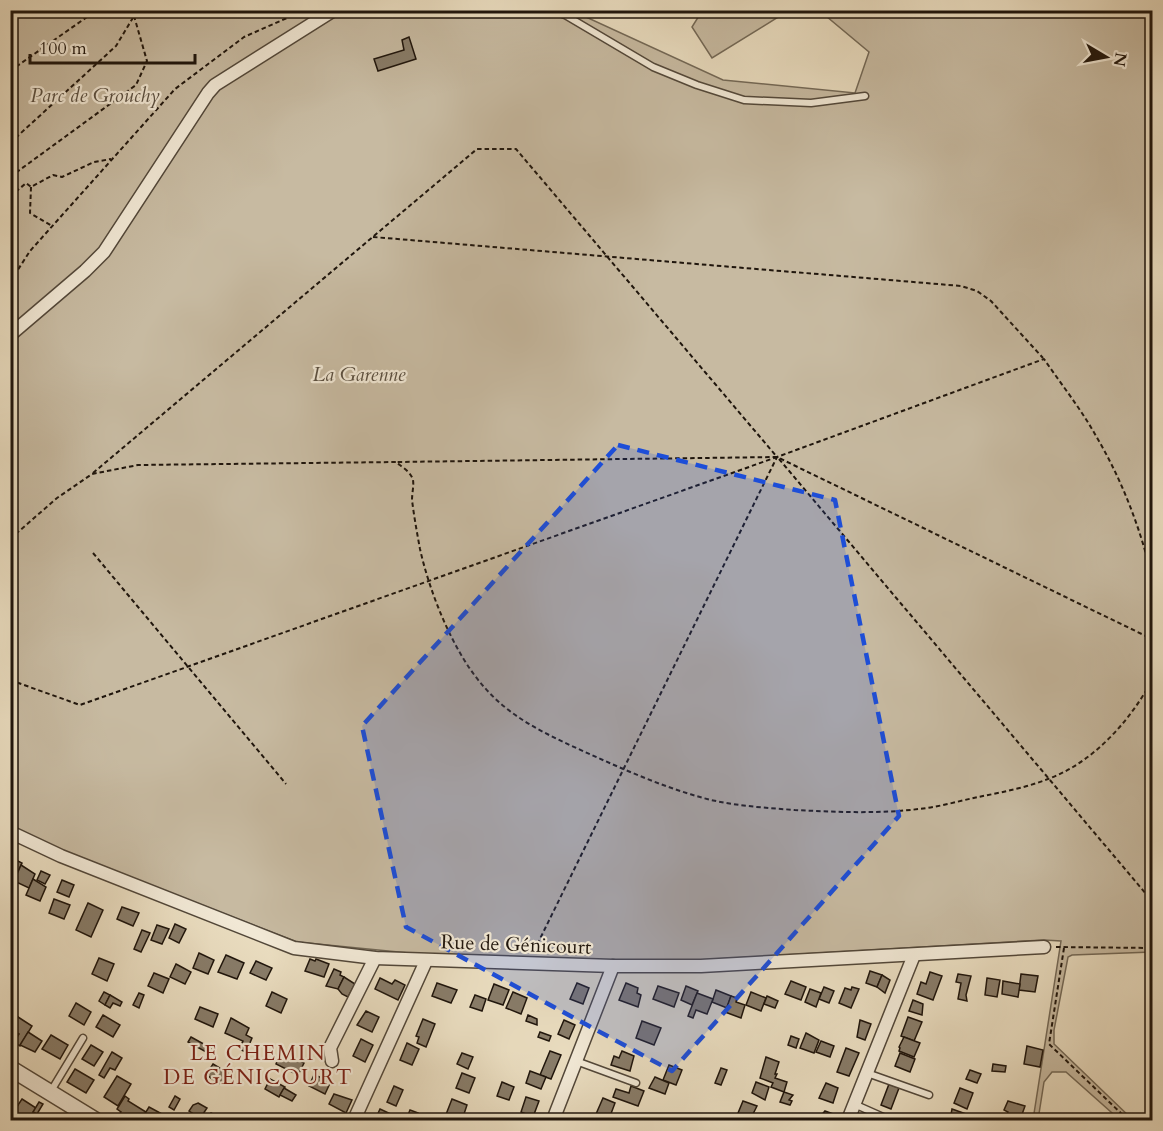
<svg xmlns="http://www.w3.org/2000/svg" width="1163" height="1131" font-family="Cardo,serif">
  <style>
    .green { fill: #c7baa1; stroke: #736856; stroke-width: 1.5 }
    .building { fill: #887c69; stroke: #1f150c; stroke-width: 1.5 }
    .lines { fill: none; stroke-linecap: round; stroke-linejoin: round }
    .service-casing { stroke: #524739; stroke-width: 9 }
    .minor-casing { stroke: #524739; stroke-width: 15 }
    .tertiary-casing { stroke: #524739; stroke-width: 18 }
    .path { stroke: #1f150c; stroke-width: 2; stroke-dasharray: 4.5 3; stroke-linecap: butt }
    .service { stroke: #f1e8d5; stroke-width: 6 }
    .minor { stroke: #f1e8d5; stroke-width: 12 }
    .tertiary { stroke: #f1e8d5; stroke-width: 15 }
    .marked { fill: #1d4ed8; fill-opacity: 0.2; stroke: #1d4ed8; stroke-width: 4.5; stroke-dasharray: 12 8; stroke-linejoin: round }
    .labels { text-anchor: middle; stroke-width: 4.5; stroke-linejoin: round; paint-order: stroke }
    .park-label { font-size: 20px; font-style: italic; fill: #5a4f40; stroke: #f1e8d5 }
    .street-label { font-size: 20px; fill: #1f150c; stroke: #f1e8d5 }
    .neighbourhood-label { font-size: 21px; letter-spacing: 1.5px; fill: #7a1f14; stroke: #f1e8d5 }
  </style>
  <rect width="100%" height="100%" fill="#e9dcbf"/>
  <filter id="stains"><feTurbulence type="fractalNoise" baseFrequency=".00333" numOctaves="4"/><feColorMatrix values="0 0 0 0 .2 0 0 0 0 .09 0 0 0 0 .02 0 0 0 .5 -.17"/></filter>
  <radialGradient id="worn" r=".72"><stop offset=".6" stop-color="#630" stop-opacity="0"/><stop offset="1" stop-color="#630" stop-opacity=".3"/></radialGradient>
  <!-- green -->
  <g class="green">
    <polygon points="11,11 573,11 723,80 855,93 869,52 820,11 1152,11 1152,952 1072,955 1068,957 1054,1030 1054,1044 1133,1120 1120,1120 1066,1072 1052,1072 1044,1082 1038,1120 1033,1120 1061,941 1044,940 680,961 614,961 429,955 297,942 68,853 11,826"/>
    <polygon points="702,11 702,10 788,11 712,58 692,27"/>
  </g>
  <!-- building -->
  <g class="building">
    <polygon points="409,37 416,59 378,71 374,59 404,50 402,40"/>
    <polygon points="10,857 22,863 14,881 10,880"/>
    <polygon points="21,865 35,874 29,888 14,881"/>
    <polygon points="41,871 50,875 45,884 37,880"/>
    <polygon points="33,879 46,887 40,901 26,895"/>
    <polygon points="62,880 74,885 69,897 57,892"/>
    <polygon points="54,899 70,905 64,919 49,913"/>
    <polygon points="88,903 103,910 91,937 76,930"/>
    <polygon points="122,907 139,913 133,926 117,919"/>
    <polygon points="175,924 186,929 179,943 169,938"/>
    <polygon points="157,925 169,929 162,944 151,940"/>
    <polygon points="142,930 150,933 141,952 134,949"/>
    <polygon points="199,953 214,960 208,974 193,968"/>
    <polygon points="226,955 244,963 237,979 218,972"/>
    <polygon points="99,958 114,964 107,981 92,974"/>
    <polygon points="310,959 315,961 316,959 329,964 324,977 305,971"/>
    <polygon points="256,961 272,968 266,980 250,973"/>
    <polygon points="176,964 191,972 185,984 170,977"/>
    <polygon points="334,969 341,972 340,975 344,977 338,989 326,986"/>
    <polygon points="870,971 882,975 877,987 866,983"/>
    <polygon points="930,972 942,976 933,1000 917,994 921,982 926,984"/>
    <polygon points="154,973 169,979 163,993 148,986"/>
    <polygon points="958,974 971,976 966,995 967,1001 958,999 961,983 956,982"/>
    <polygon points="1021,974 1038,976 1035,992 1019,990"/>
    <polygon points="882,975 890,980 885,993 877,987"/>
    <polygon points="344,977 355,984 348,997 342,994 338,989"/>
    <polygon points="380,978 392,984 395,980 405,985 398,1000 375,989"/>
    <polygon points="987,978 1000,980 997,997 985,995"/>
    <polygon points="791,981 806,987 801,1000 785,994"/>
    <polygon points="1003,981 1020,984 1018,997 1002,994"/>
    <polygon points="437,983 457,990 451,1003 432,996"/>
    <polygon points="577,983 589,988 583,1004 570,999"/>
    <polygon points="626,983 638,988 637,993 641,995 638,1007 619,1000"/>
    <polygon points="494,984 509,990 503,1005 488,1000"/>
    <polygon points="658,986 679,993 674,1007 653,999"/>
    <polygon points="686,986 698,991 692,1005 681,1000"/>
    <polygon points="824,987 834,991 829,1003 819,999"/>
    <polygon points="852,987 859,989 851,1008 839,1003 845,988 851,990"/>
    <polygon points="810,989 821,993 816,1007 805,1002"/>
    <polygon points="716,990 731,996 727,1008 712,1002"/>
    <polygon points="104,992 110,995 105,1005 99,1001"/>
    <polygon points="272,992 287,999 281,1013 266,1006"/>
    <polygon points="513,992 527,998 521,1014 506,1008"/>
    <polygon points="751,992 766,998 761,1011 746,1005"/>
    <polygon points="139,993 144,995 139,1008 133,1005"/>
    <polygon points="697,993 713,999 707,1014 696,1010 693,1018 688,1016"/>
    <polygon points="110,995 122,1002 120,1006 113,1003 110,1008 105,1005"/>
    <polygon points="475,995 486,999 482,1011 470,1007"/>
    <polygon points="731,996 737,998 736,1002 745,1005 741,1018 725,1012"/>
    <polygon points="767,996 778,1001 775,1008 764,1004"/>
    <polygon points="913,1000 923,1004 922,1015 909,1011"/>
    <polygon points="76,1003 91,1012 84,1025 69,1016"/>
    <polygon points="200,1007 218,1014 213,1027 195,1019"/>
    <polygon points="366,1011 379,1017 372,1032 357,1025"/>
    <polygon points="10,1013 18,1017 10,1029"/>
    <polygon points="103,1015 120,1025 113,1037 96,1027"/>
    <polygon points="528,1015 537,1019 537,1025 526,1021"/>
    <polygon points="18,1017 32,1026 20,1046 14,1042 19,1034 11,1029"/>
    <polygon points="908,1017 922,1022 914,1041 901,1036"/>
    <polygon points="231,1018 249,1028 246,1035 252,1038 246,1052 239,1049 243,1041 225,1033"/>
    <polygon points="423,1019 435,1024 426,1047 417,1043 419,1037 416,1036"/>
    <polygon points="564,1020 575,1025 569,1039 558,1034"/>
    <polygon points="860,1020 871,1024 865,1040 857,1037"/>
    <polygon points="642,1021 661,1028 654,1045 636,1038"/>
    <polygon points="28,1032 42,1041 35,1052 20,1045"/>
    <polygon points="540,1032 551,1036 549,1041 538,1037"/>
    <polygon points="806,1033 819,1040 814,1053 800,1048"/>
    <polygon points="51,1035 68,1045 60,1059 42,1049"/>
    <polygon points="791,1036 799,1039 796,1048 788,1045"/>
    <polygon points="191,1037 211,1048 208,1053 188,1042"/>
    <polygon points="904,1037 920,1043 914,1057 899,1051 900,1048 899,1047"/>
    <polygon points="361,1039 373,1045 365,1062 353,1056"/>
    <polygon points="821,1041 834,1046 830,1057 816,1052"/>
    <polygon points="407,1043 419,1049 412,1065 400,1060"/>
    <polygon points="91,1045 103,1052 94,1066 82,1059"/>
    <polygon points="1027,1046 1043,1050 1040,1067 1024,1064"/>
    <polygon points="846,1048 859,1053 849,1076 837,1072"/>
    <polygon points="282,1051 304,1063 298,1075 276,1064"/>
    <polygon points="550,1051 561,1055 551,1079 540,1075"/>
    <polygon points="622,1051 634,1056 630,1071 611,1065 614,1056 619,1058"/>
    <polygon points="112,1052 122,1058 115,1070 110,1068 104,1078 99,1075"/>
    <polygon points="462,1053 473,1057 468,1069 457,1064"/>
    <polygon points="900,1053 915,1059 910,1072 895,1066"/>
    <polygon points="766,1057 779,1062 775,1074 777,1074 775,1078 787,1082 784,1092 771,1087 773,1083 760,1078"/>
    <polygon points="213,1064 228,1073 222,1085 206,1075"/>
    <polygon points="993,1064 1006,1066 1005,1072 992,1071"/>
    <polygon points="669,1065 682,1070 676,1085 663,1080"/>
    <polygon points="721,1068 727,1070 721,1085 715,1083"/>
    <polygon points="75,1069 94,1080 86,1093 67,1082"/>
    <polygon points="970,1070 981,1074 977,1083 966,1079"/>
    <polygon points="530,1071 546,1077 541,1089 526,1083"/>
    <polygon points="462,1073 475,1078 469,1093 456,1088"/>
    <polygon points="314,1075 331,1081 325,1094 309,1086"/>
    <polygon points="117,1076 131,1084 118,1106 104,1097"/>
    <polygon points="655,1077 669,1083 665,1094 649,1088"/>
    <polygon points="270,1079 285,1087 279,1097 265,1089"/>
    <polygon points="502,1082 514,1087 509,1100 497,1096"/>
    <polygon points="756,1082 769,1087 765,1100 752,1093"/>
    <polygon points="826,1083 838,1088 833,1103 819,1098"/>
    <polygon points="889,1084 899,1088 891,1109 881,1105"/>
    <polygon points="394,1086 403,1090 396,1106 387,1102"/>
    <polygon points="631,1086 644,1091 638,1106 613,1097 616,1089 629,1093"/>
    <polygon points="284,1088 296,1095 292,1101 280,1095"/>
    <polygon points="960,1088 973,1093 967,1109 954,1103"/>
    <polygon points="784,1092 793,1095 789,1100 792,1101 790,1105 780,1102"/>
    <polygon points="334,1094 352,1100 346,1113 329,1104"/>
    <polygon points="125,1096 129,1099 128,1101 146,1112 141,1120 129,1120 119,1115 121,1112 117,1109"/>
    <polygon points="175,1096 180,1099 174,1110 169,1107"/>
    <polygon points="526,1097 539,1101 533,1117 521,1112"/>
    <polygon points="603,1098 615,1103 609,1119 596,1114"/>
    <polygon points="22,1099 36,1108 28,1120 14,1111"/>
    <polygon points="452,1099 467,1105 462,1120 453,1120 445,1117"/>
    <polygon points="10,1100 18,1105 10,1117"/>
    <polygon points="743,1101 757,1106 750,1120 736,1118"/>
    <polygon points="1008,1101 1025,1106 1020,1120 1004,1120 1008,1112 1004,1110"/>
    <polygon points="39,1102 43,1104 37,1114 33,1112"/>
    <polygon points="198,1103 207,1108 199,1120 188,1120 192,1113 189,1111 193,1105"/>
    <polygon points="149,1107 164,1115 161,1120 141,1120"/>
    <polygon points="380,1109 393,1115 390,1120 375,1120"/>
    <polygon points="952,1109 966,1114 963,1120 950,1120"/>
    <polygon points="410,1110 418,1113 415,1120 406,1120"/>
    <polygon points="825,1111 836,1115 834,1120 821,1120 819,1118"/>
    <polygon points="211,1113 224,1120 206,1120"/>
    <polygon points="912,1114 923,1118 922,1120 909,1120"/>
  </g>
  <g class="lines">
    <!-- service casing -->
    <g class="service-casing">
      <g id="service">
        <polyline points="553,10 565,15 653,67 697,85 744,100 811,103 865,96"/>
        <polyline points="576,1061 636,1083"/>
        <polyline points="867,1073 929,1095"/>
        <polyline points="51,1091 83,1038"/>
        <polyline points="854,1104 890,1120"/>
      </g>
    </g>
    <!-- minor casing -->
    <g class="minor-casing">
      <g id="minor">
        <polyline points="10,335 85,271 104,252 208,93 215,85 334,10"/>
        <polyline points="10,832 61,856 294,948 375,958 613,966 701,966 1044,947"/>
        <polyline points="332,1061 330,1048 375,958"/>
        <polyline points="354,1120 426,961"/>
        <polyline points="553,1120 613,966"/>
        <polyline points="848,1120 914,955"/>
      </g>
    </g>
    <!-- tertiary casing -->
    <g class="tertiary-casing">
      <polyline id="tertiary" points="10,1068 95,1120"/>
    </g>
    <!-- path -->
    <g class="path">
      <polyline points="10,71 97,10"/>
      <polyline points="10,143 116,46 134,16 135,10"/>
      <polyline points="10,177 136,85 147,61 134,16"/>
      <polyline points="10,184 18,190"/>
      <polyline points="31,187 30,213 52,226"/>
      <polyline points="10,197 26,183 31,187 53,175 62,177 94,162 111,159"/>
      <polyline points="373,237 961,286 977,291 991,301 1043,358"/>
      <polyline points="10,282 30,251 175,89 244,37 305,10"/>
      <polyline points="779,459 1152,901"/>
      <polyline points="93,473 477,149 516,149 777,457 396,462"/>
      <path d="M 10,539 L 57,498 L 92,474 L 138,465 L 396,462 C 402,467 411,472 413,480 C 414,486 412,493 412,500 C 414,516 417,533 420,549 C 430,594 454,654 485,688 C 512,719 548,735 585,752 C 625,770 667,789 711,800 C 738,806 767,808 795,810 C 836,812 878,814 919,809 C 939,807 959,801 978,797 C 1009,791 1045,784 1073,767 C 1106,747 1134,714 1152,680"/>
      <polyline points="93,553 286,784"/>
      <polyline points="10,680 80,705 777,457 1152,639"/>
      <polyline points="1056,947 1152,948"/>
      <polyline points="1064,948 1049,1044 1128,1120"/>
      <path d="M 534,951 L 777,457 L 1044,359 C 1061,384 1081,409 1096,436 C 1122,480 1140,527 1152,577"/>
    </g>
    <!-- service -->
    <use href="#service" class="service"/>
    <!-- minor -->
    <use href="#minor" class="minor"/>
    <!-- tertiary -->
    <use href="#tertiary" class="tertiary"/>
  </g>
  <!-- marked area -->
  <path class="marked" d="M 618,445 L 835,500 L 899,816 L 672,1071 L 406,927 L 362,726 Z"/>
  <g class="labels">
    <!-- park labels -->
    <g class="park-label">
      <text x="95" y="102">Parc de Grouchy</text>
      <text x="359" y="381">La Garenne</text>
    </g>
    <!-- street labels -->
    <g class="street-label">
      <text transform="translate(516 944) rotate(2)" y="7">Rue de Génicourt</text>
    </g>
    <!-- neighbourhood labels -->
    <g class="neighbourhood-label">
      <text x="258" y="1060">LE CHEMIN<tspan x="258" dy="24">DE GÉNICOURT</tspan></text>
    </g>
  </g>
  <!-- margin -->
  <rect width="1163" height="1131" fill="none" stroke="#e9dcbf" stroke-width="36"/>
  <rect x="12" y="12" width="1139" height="1107" fill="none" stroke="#1f150c" stroke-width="3"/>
  <rect x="18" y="18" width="1127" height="1095" fill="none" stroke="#1f150c" stroke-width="1.5"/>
  <!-- north arrow -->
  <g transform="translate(1106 57) rotate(100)" stroke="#f1e8d5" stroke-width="4.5" paint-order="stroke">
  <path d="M0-4.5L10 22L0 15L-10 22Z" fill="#1f150c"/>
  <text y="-9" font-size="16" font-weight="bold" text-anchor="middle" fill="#1f150c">N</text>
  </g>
  <!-- scale -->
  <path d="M30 54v9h165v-9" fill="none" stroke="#1f150c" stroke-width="3"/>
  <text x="39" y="54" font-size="18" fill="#1f150c" stroke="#f1e8d5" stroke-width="4.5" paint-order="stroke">100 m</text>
  <rect width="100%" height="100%" filter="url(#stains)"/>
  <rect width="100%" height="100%" fill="url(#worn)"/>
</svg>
